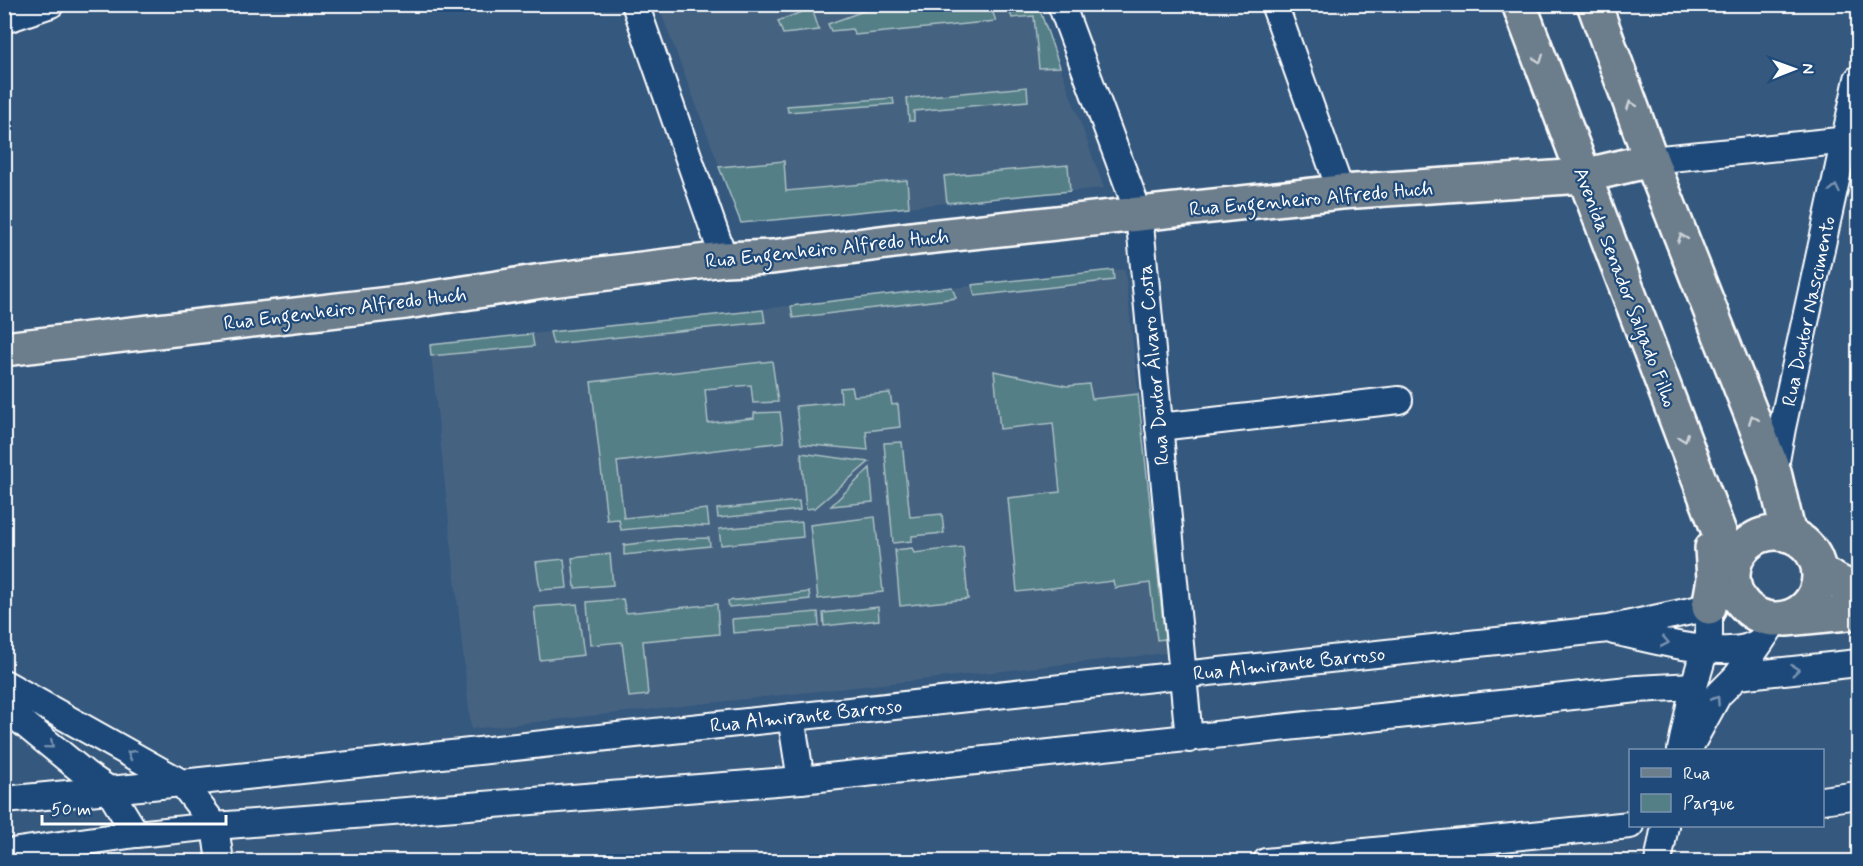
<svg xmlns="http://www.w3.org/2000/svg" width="1863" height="866" font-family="Mynerve,sans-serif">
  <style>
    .built { fill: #446281 }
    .green { fill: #547f87; stroke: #aabfc3; stroke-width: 1.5 }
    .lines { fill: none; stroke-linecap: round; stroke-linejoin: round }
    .minor-casing { stroke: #fff; stroke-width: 30 }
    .major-casing { stroke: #fff; stroke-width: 38 }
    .minor { stroke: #1f4a7a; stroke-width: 26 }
    .major { stroke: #6c7d8c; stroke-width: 33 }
    .oneway { stroke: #ccd2d7 }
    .oneway2 { stroke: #7992af }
    .labels { text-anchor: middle; stroke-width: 4.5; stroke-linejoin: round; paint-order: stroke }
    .street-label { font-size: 20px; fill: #fff; stroke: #1f4a7a }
  </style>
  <rect width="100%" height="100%" fill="#35587e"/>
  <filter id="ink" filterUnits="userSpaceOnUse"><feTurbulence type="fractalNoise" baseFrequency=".0167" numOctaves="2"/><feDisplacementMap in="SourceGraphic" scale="12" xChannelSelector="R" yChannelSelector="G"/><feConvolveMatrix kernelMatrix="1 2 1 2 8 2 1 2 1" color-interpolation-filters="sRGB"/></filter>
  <g filter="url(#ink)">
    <!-- built -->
    <g class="built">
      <polygon points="658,5 1038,5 1104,188 741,223"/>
      <polygon points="1125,269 1166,653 471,729 430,345"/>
    </g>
    <!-- green -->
    <g class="green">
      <polygon points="880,5 990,5 996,21 855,35 852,29 831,31 828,24"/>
      <polygon points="1007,5 1038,5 1060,67 1039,68 1034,16 1012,18"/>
      <polygon points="812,8 819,30 783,34 778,21"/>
      <polygon points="1027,87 1028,101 914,111 914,121 909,121 907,98"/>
      <polygon points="893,98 894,104 788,112 787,106"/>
      <polygon points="784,161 786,191 907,180 909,207 741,223 719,167"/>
      <polygon points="1068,165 1070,191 947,203 944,176"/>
      <polygon points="1113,270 1114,280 975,296 972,285"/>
      <polygon points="952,287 956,298 793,318 791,306"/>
      <polygon points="763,310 765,322 553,344 550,332"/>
      <polygon points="532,334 534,346 431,356 430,345"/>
      <polygon points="772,361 778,402 753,403 751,385 705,389 708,423 754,418 754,413 780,412 784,442 617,462 624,518 707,509 709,526 674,525 621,530 619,519 607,520 591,382"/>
      <polygon points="994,371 1067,386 1089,384 1092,399 1138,394 1165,639 1157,640 1150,583 1115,588 1113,581 1017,592 1008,498 1060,492 1053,423 1000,429"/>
      <polygon points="852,387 854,396 890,393 892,405 898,404 900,427 866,431 868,450 801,444 796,406 841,402 840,388"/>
      <polygon points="902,442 910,517 942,514 944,533 912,536 912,541 893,543 884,443"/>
      <polygon points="801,453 869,462 815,508 806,509"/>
      <polygon points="870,468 873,502 831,506"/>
      <polygon points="799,501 800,510 718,518 717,509"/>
      <polygon points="875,517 883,592 818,599 810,525"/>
      <polygon points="802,522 803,537 721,545 719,529"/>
      <polygon points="709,538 710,546 624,555 624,545 675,539"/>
      <polygon points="963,547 968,599 900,606 895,550 912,548 914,553"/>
      <polygon points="610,554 613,585 575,588 572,558"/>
      <polygon points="564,559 567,588 540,590 536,562"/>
      <polygon points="809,592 810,599 729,607 728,601"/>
      <polygon points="623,599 626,613 717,604 719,634 643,641 648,695 629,697 622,642 590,645 587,602"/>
      <polygon points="577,604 584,655 540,660 534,607"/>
      <polygon points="878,607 879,620 824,626 823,613"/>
      <polygon points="818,612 819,626 733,633 732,619"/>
    </g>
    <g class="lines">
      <!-- minor casing -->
      <g class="minor-casing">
        <g id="minor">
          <polyline points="635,4 724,259"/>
          <polyline points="1061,4 1139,214 1189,739"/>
          <polyline points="1274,4 1341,192"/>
          <polyline points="4,20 51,4"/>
          <polyline points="1651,160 1858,139"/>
          <polyline points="1159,427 1399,400"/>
          <polyline points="1774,472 1782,428 1858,79"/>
          <path d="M 1614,631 C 1646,638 1737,665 1762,639 C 1768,633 1771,625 1775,619"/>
          <polyline points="1737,676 1858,663"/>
          <polyline points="4,683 182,783 215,826 220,862"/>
          <polyline points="4,707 87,775 109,790 136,834"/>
          <polyline points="791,717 801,780"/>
          <polyline points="1689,748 1718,695 1737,676 1762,640"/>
          <polyline points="1681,750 1694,686 1709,635 1709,607"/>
          <polyline points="4,800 182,783 1608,629 1709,607 1721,594"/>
          <polyline points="1822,800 1858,795"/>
          <polyline points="4,853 136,834 215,826 801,780 1637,689 1694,686"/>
          <polyline points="1266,862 1630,825"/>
          <polyline points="1658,862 1665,826"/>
        </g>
      </g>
      <!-- major casing -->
      <g class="major-casing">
        <g id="major">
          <polyline points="1519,4 1733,569"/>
          <polyline points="1594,4 1651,160 1774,472 1789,535"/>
          <polyline points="4,349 406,302 542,281 724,259 772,257 918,238 1341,192 1583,176 1651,160"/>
          <circle cx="1776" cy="576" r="43"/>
          <polyline points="1819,572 1842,584 1858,590"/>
          <polyline points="1709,607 1714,579 1712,548"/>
          <polyline points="1786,619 1858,612"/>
        </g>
      </g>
      <!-- minor -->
      <use href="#minor" class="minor"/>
      <!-- major -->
      <use href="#major" class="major"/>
    </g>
    <!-- one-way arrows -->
    <defs><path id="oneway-chevron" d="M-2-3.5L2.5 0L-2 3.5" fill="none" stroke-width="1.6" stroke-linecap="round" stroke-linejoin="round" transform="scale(1.5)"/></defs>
    <g class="oneway">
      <use href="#oneway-chevron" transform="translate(1539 59) rotate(70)"/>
      <use href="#oneway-chevron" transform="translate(1631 105) rotate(-110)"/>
      <use href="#oneway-chevron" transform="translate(1682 238) rotate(-111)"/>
      <use href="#oneway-chevron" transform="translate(1753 419) rotate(-111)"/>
      <use href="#oneway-chevron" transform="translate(1684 438) rotate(69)"/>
    </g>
    <g class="oneway2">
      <use href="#oneway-chevron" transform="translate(1835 189) rotate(-78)"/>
      <use href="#oneway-chevron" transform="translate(1665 642) rotate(11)"/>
      <use href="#oneway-chevron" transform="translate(1795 670) rotate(-6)"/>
      <use href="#oneway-chevron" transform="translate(1716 700) rotate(-56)"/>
      <use href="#oneway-chevron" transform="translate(50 745) rotate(40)"/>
      <use href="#oneway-chevron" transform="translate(131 754) rotate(-151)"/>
    </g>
  </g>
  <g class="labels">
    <!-- street labels -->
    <g class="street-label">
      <text transform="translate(1311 198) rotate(-5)" y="7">Rua Engenheiro Alfredo Huch</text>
      <text transform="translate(827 248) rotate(-6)" y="7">Rua Engenheiro Alfredo Huch</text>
      <text transform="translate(1626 287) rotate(69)" y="7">Avenida Senador Salgado Filho</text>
      <text transform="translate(345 308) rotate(-7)" y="7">Rua Engenheiro Alfredo Huch</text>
      <text transform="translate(1808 311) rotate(-78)" y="7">Rua Doutor Nascimento</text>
      <text transform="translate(1153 365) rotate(-95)" y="7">Rua Doutor Álvaro Costa</text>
      <text transform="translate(1289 663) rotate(-6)" y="7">Rua Almirante Barroso</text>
      <text transform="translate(806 715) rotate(-6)" y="7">Rua Almirante Barroso</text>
    </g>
  </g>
  <!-- margin -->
  <rect width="1863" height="866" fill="none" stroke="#1f4a7a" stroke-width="24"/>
  <rect x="12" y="12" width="1839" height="842" fill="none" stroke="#fff" stroke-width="2" filter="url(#ink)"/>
  <!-- legend -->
  <rect x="1629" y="749" width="195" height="78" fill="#1f4a7a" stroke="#7992af" stroke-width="1.5"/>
  <rect x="1641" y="768" width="30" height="9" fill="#6c7d8c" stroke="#7992af" stroke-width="1.5"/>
  <text x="1683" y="779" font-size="18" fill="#ffffff">Rua</text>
  <rect x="1641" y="794" width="30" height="18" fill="#547f87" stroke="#7992af" stroke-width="1.5"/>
  <text x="1683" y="809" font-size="18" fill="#ffffff">Parque</text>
  <!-- north arrow -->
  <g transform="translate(1794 69) rotate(89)" stroke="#1f4a7a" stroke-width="4.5" paint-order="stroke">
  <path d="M0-4.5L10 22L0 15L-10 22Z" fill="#ffffff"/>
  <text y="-9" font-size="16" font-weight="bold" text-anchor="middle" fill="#ffffff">N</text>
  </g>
  <!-- scale -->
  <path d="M42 815v9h184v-9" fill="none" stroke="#ffffff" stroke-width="3"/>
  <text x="51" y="815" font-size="18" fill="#ffffff" stroke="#1f4a7a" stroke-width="4.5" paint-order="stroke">50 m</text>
</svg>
